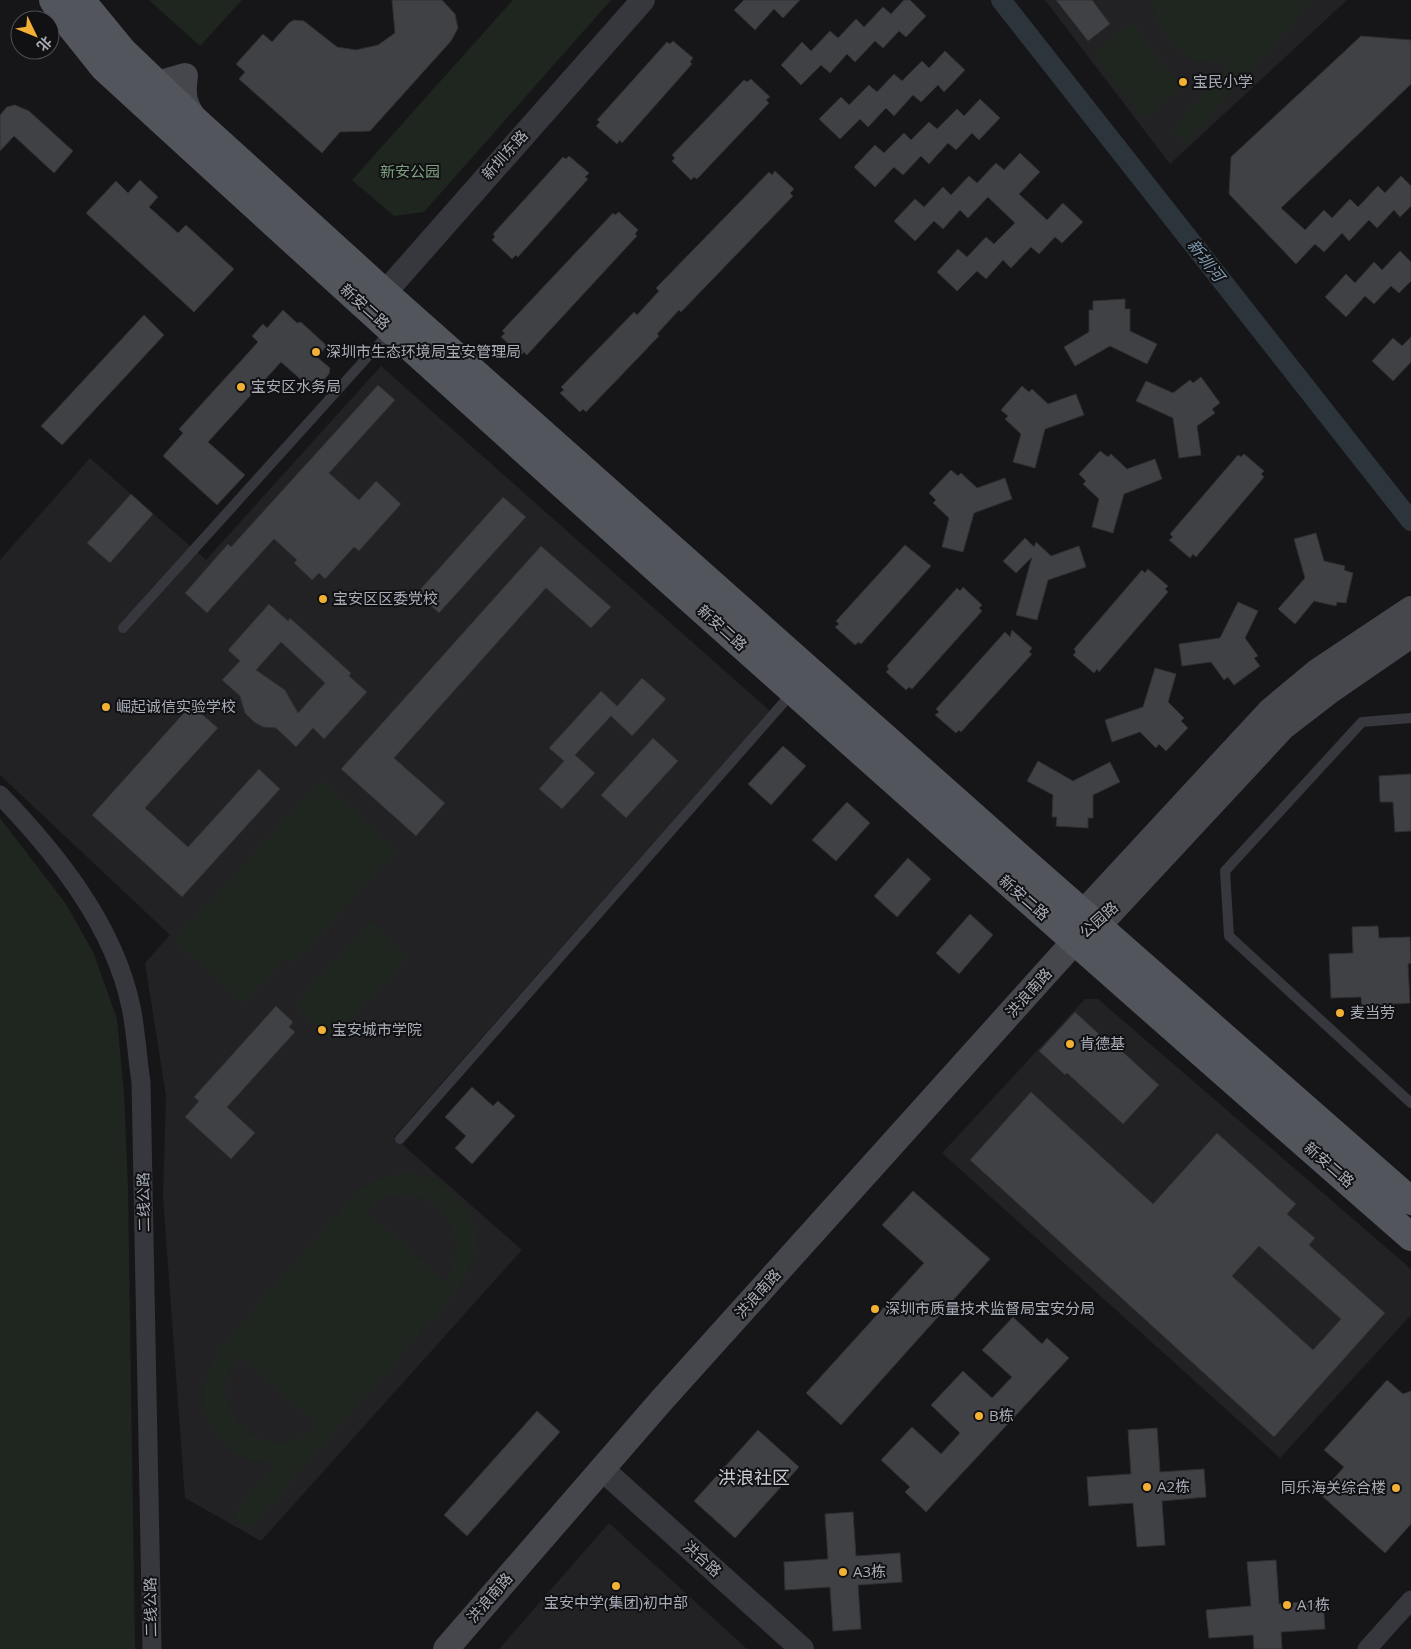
<svg xmlns="http://www.w3.org/2000/svg" width="1411" height="1649" font-family="'Open Sans','Noto Sans SC',sans-serif">
  <style>
    .built { fill: #222225 }
    .green { fill: #1e261f; fill-rule: evenodd }
    .lines { fill: none; stroke-linecap: round; stroke-linejoin: round }
    .canal { stroke: #2c353c; stroke-width: 20 }
    .building { fill: #404145; stroke: #303034; fill-rule: evenodd }
    .service { stroke: #37383d; stroke-width: 10 }
    .minor { stroke: #37383d; stroke-width: 19 }
    .tertiary { stroke: #37383d; stroke-width: 24 }
    .secondary { stroke: #45474d; stroke-width: 26 }
    .primary { stroke: #53555c; stroke-width: 28 }
    .poi-dot { fill: #f2b134; stroke: #111113; stroke-width: 2 }
    .labels { text-anchor: middle; stroke-width: 4; stroke-linejoin: round; paint-order: stroke }
    .poi-label { font-size: 15px; fill: #a8adb8; stroke: #111113; text-anchor: start }
    .street-label { font-size: 15px; fill: #a8adb8; stroke: #111113 }
    .park-label { font-size: 15px; fill: #7fa381; stroke: #111113 }
    .water-label { font-size: 16px; font-style: italic; fill: #7f9bb3; stroke: #111113 }
    .quarter-label { font-size: 18px; fill: #c9ccd4; stroke: #111113 }
  </style>
  <rect width="100%" height="100%" fill="#161618"/>
  <!-- built -->
  <g class="built">
    <polygon points="1045,0 1347,0 1170,164"/>
    <polygon points="381,366 770,711 394,1137 522,1250 261,1541 185,1498 163,1197 166,1096 145,963 170,935 0,775 0,560 90,458 206,560"/>
    <polygon points="1085,999 1098,999 1411,1269 1411,1315 1280,1458 942,1153"/>
    <polygon points="609,1523 747,1649 499,1649"/>
  </g>
  <!-- green -->
  <g class="green">
    <polygon points="149,0 242,0 200,46"/>
    <polygon points="513,0 611,0 424,212 394,216 352,180"/>
    <path d="M 1151,0 L 1314,0 L 1186,143 L 1172,130 L 1230,63 C 1224,62 1217,63 1211,63 C 1177,60 1157,30 1151,0 Z"/>
    <polygon points="1132,23 1182,88 1142,118 1093,53"/>
    <polygon points="321,780 397,851 293,964 286,958 243,1004 174,940"/>
    <polygon points="0,818 66,904 94,954 117,1019 124,1094 128,1189 135,1649 0,1649"/>
    <polygon points="371,922 408,957 331,1040 294,1005"/>
    <path d="M 401,1173 C 409,1174 417,1174 424,1176 C 455,1184 480,1218 475,1250 C 473,1266 466,1277 458,1290 L 249,1530 L 232,1515 L 275,1464 C 235,1463 194,1426 205,1383 C 208,1367 216,1355 225,1342 L 358,1191 L 378,1179 ZM 408,1194 C 453,1204 467,1241 445,1281 L 365,1211 C 376,1198 391,1195 408,1194 ZM 239,1356 L 319,1425 L 319,1426 C 308,1433 297,1441 284,1442 C 238,1446 207,1390 239,1356 Z"/>
  </g>
  <g class="lines">
    <!-- canal -->
    <polyline class="canal" points="1001,0 1411,521"/>
  </g>
  <!-- building -->
  <g class="building">
    <polygon points="392,0 442,0 455,14 458,28 451,41 370,131 340,132 322,153 239,79 245,72 236,64 263,34 272,42 289,23 294,20 304,21 337,47 356,50 378,45 395,33"/>
    <polygon points="744,0 800,0 783,18 774,9 755,30 734,10"/>
    <polygon points="904,0 910,0 926,16 906,37 899,31 883,48 875,41 855,62 847,54 830,73 821,65 801,85 781,65 802,42 811,51 830,31 838,38 856,19 864,27 883,7 891,14"/>
    <polygon points="1056,0 1092,0 1110,24 1088,41"/>
    <polygon points="1361,36 1411,40 1411,84 1281,208 1305,230 1324,210 1332,218 1350,199 1358,207 1378,186 1385,193 1401,176 1411,186 1411,206 1400,217 1394,210 1377,228 1369,220 1349,241 1342,233 1324,252 1315,244 1296,264 1229,194 1231,157"/>
    <polygon points="673,41 693,58 690,62 692,64 622,143 620,140 617,144 596,126 600,122 597,120 667,42 670,44"/>
    <polygon points="945,51 965,70 944,92 938,85 921,102 913,95 894,116 886,108 868,127 860,119 840,139 819,119 841,97 849,105 869,85 877,92 894,74 902,81 922,61 929,68"/>
    <polygon points="751,79 770,97 766,100 769,103 697,179 694,177 691,180 672,161 675,158 672,155 744,80 747,82"/>
    <polygon points="980,99 1000,118 979,140 972,133 956,150 948,143 929,164 921,156 903,175 894,167 875,187 854,167 875,145 884,153 904,133 911,140 929,122 937,129 957,109 964,116"/>
    <polygon points="15,105 29,111 73,151 54,173 14,136 0,151 0,115 7,107"/>
    <polygon points="1020,153 1040,172 1019,194 1047,220 1063,203 1083,222 1062,243 1055,237 1039,254 1031,247 1011,268 1003,260 986,279 977,271 957,291 937,272 958,249 967,257 986,237 994,244 1015,223 988,197 968,218 960,210 943,229 934,221 915,241 894,221 915,199 924,207 943,187 951,195 969,176 977,183 996,163 1004,170"/>
    <polygon points="569,156 589,173 585,177 588,179 518,257 516,255 512,259 492,240 495,237 493,234 563,157 566,159"/>
    <polygon points="775,171 794,189 790,193 793,196 681,312 679,310 657,334 659,336 586,412 583,409 580,412 560,393 564,390 561,387 634,312 637,315 659,291 656,288 769,172 772,175"/>
    <polygon points="140,180 158,197 149,207 178,233 186,225 234,269 194,312 86,213 116,181 128,193"/>
    <polygon points="619,212 638,230 635,234 637,236 527,355 524,352 521,355 501,337 505,333 502,331 613,213 615,215"/>
    <polygon points="1400,251 1411,262 1411,281 1399,293 1391,286 1374,304 1365,296 1346,317 1325,297 1346,274 1355,283 1374,262 1382,270"/>
    <polygon points="1125,299 1125,309 1130,309 1130,331 1157,344 1147,364 1110,346 1075,366 1064,347 1089,332 1089,310 1093,310 1093,301"/>
    <polygon points="283,310 297,323 301,322 327,346 317,357 330,368 329,374 314,391 281,362 208,442 245,475 217,505 163,456 183,433 179,429 258,342 252,336 263,324 267,328"/>
    <polygon points="144,315 164,335 62,445 41,426"/>
    <polygon points="1411,337 1411,362 1393,381 1372,361 1393,338 1402,346"/>
    <polygon points="1201,377 1220,403 1212,409 1215,413 1197,426 1201,455 1179,458 1173,418 1136,401 1146,381 1173,393 1190,380 1193,383"/>
    <polygon points="378,385 395,400 329,473 359,500 376,481 401,504 359,551 354,547 325,579 319,573 312,580 294,563 297,560 274,539 207,613 185,593 228,544 231,547"/>
    <polygon points="1022,386 1029,392 1032,389 1048,404 1076,394 1084,415 1045,429 1035,468 1013,462 1021,434 1005,419 1008,416 1001,410"/>
    <polygon points="1100,451 1108,457 1111,454 1127,469 1155,459 1162,479 1124,494 1113,533 1092,527 1099,499 1083,484 1086,481 1079,474"/>
    <polygon points="1244,454 1264,471 1261,474 1264,477 1196,557 1193,554 1190,558 1169,540 1173,537 1170,534 1238,455 1241,457"/>
    <polygon points="951,470 958,476 961,473 977,488 1005,478 1012,499 974,513 963,552 942,547 949,518 933,503 936,500 929,493"/>
    <polygon points="131,494 153,514 110,563 87,543"/>
    <polygon points="503,497 526,517 439,613 417,593"/>
    <polygon points="1316,533 1324,561 1345,566 1344,570 1353,573 1346,603 1337,602 1336,606 1314,601 1295,624 1278,609 1305,578 1294,539"/>
    <polygon points="1025,538 1034,547 1036,542 1051,556 1079,546 1086,567 1048,580 1037,620 1016,615 1032,557 1016,573 1003,561"/>
    <polygon points="905,545 931,566 861,644 859,642 855,645 835,627 839,624 836,621"/>
    <polygon points="541,546 611,607 591,628 546,588 394,758 445,803 416,836 341,769"/>
    <polygon points="1148,569 1168,586 1165,589 1168,592 1099,672 1097,669 1094,673 1073,655 1076,652 1074,649 1142,570 1145,573"/>
    <polygon points="963,587 982,605 979,608 982,611 912,689 909,687 906,690 886,672 889,669 887,666 957,588 960,591"/>
    <polygon points="1238,602 1258,611 1245,638 1258,656 1254,658 1260,666 1234,685 1228,677 1224,680 1211,662 1182,666 1179,644 1220,638"/>
    <path d="M 269,604 L 288,621 L 290,618 L 351,673 L 349,676 L 367,692 L 324,739 L 313,728 L 296,747 L 276,728 L 263,727 L 254,722 L 245,713 L 240,696 L 222,680 L 240,661 L 228,650 ZM 281,642 L 325,683 L 298,713 L 285,690 L 256,670 Z"/>
    <polygon points="1012,630 1032,648 1029,652 1032,654 961,732 959,730 956,733 935,715 939,712 936,709 1005,632 1010,637"/>
    <polygon points="1155,668 1176,674 1168,702 1184,718 1181,721 1188,728 1166,751 1159,744 1156,748 1140,732 1112,742 1105,720 1143,707"/>
    <polygon points="642,678 666,699 632,736 611,716 575,755 595,773 562,809 539,789 564,761 549,748 601,691 617,706"/>
    <polygon points="191,705 218,728 145,808 188,847 259,769 280,789 182,897 92,815"/>
    <polygon points="653,738 678,761 626,818 601,795"/>
    <polygon points="783,746 806,766 771,805 748,784"/>
    <polygon points="1038,761 1073,781 1110,762 1120,782 1093,795 1093,818 1088,818 1088,828 1056,826 1057,817 1052,817 1053,795 1027,781"/>
    <polygon points="1411,774 1411,831 1395,832 1393,802 1380,802 1379,776"/>
    <polygon points="847,802 870,823 836,861 812,840"/>
    <polygon points="908,858 931,879 897,917 874,896"/>
    <polygon points="970,914 993,935 959,974 936,953"/>
    <polygon points="1378,926 1379,938 1410,937 1411,963 1408,964 1410,1003 1362,1006 1361,997 1331,998 1329,954 1353,953 1352,927"/>
    <polygon points="276,1006 293,1022 289,1027 295,1032 227,1107 255,1133 231,1159 185,1117 199,1101 194,1097"/>
    <polygon points="1075,1012 1111,1045 1113,1043 1159,1085 1123,1124 1067,1073 1065,1075 1039,1051"/>
    <polygon points="472,1087 493,1106 498,1101 515,1116 472,1164 455,1148 466,1136 445,1117"/>
    <path d="M 1031,1092 L 1153,1204 L 1217,1133 L 1296,1204 L 1287,1214 L 1315,1238 L 1309,1245 L 1385,1313 L 1274,1437 L 970,1160 ZM 1259,1246 L 1341,1319 L 1313,1350 L 1232,1276 Z"/>
    <polygon points="913,1191 990,1259 841,1425 806,1393 924,1263 882,1225"/>
    <polygon points="1013,1317 1042,1344 1047,1338 1069,1358 926,1512 905,1492 910,1487 881,1460 912,1427 941,1454 960,1433 931,1405 963,1371 992,1398 1012,1377 982,1350"/>
    <polygon points="1387,1380 1403,1394 1411,1391 1411,1524 1385,1553 1320,1494 1344,1467 1324,1450"/>
    <polygon points="537,1411 560,1432 467,1536 444,1515"/>
    <polygon points="1157,1428 1160,1472 1204,1469 1206,1497 1162,1501 1165,1545 1137,1547 1133,1503 1089,1506 1087,1477 1131,1474 1128,1430"/>
    <polygon points="758,1430 799,1467 735,1538 694,1501"/>
    <polygon points="853,1512 856,1556 900,1553 902,1582 858,1585 861,1629 833,1631 830,1587 785,1590 784,1562 828,1559 825,1514"/>
    <polygon points="1276,1560 1279,1604 1323,1600 1325,1629 1281,1632 1282,1649 1254,1649 1253,1635 1209,1638 1206,1610 1251,1606 1247,1562"/>
  </g>
  <g class="lines">
    <!-- service -->
    <g class="service">
      <polyline points="123,628 390,332"/>
      <polyline points="1411,718 1362,722 1225,871 1229,936 1411,1103"/>
      <polyline points="400,1139 792,693"/>
    </g>
    <!-- minor -->
    <g class="minor">
      <path d="M 0,795 C 56,853 114,925 131,1007 C 136,1031 137,1057 141,1082 L 152,1649"/>
      <polyline points="1367,1649 1411,1600"/>
    </g>
    <!-- tertiary -->
    <g class="tertiary">
      <polyline points="373,306 643,0"/>
      <polyline points="602,1469 802,1649"/>
    </g>
    <!-- secondary -->
    <g class="secondary">
      <path d="M 139,82 L 154,85 L 185,76 C 182,96 184,104 195,120"/>
      <polyline points="1076,934 1083,913 1270,711 1318,671 1411,609"/>
      <polyline points="446,1649 661,1401 1074,942 1098,926 1283,727 1331,690 1411,635"/>
    </g>
    <!-- primary -->
    <g class="primary">
      <path d="M 53,0 L 68,23 L 104,68 C 535,464 971,852 1411,1237"/>
      <polyline points="81,0 122,50 195,120 384,292 1025,862 1411,1201"/>
    </g>
  </g>
  <!-- markers -->
  <g class="poi-dot">
    <circle cx="1183" cy="82" r="5"/>
    <circle cx="316" cy="352" r="5"/>
    <circle cx="241" cy="387" r="5"/>
    <circle cx="323" cy="599" r="5"/>
    <circle cx="106" cy="707" r="5"/>
    <circle cx="1340" cy="1013" r="5"/>
    <circle cx="322" cy="1030" r="5"/>
    <circle cx="1070" cy="1044" r="5"/>
    <circle cx="875" cy="1309" r="5"/>
    <circle cx="979" cy="1416" r="5"/>
    <circle cx="1147" cy="1487" r="5"/>
    <circle cx="1396" cy="1488" r="5"/>
    <circle cx="843" cy="1572" r="5"/>
    <circle cx="616" cy="1586" r="5"/>
    <circle cx="1287" cy="1605" r="5"/>
  </g>
  <g class="labels">
    <!-- poi labels -->
    <g class="poi-label">
      <text x="1193" y="87">宝民小学</text>
      <text x="326" y="357">深圳市生态环境局宝安管理局</text>
      <text x="251" y="392">宝安区水务局</text>
      <text x="333" y="604">宝安区区委党校</text>
      <text x="116" y="712">崛起诚信实验学校</text>
      <text x="1350" y="1018">麦当劳</text>
      <text x="332" y="1035">宝安城市学院</text>
      <text x="1080" y="1049">肯德基</text>
      <text x="885" y="1314">深圳市质量技术监督局宝安分局</text>
      <text x="989" y="1421">B栋</text>
      <text x="1157" y="1492">A2栋</text>
      <text x="1386" y="1493" text-anchor="end">同乐海关综合楼</text>
      <text x="853" y="1577">A3栋</text>
      <text x="616" y="1608" text-anchor="middle">宝安中学(集团)初中部</text>
      <text x="1297" y="1610">A1栋</text>
    </g>
    <!-- street labels -->
    <g class="street-label">
      <text transform="translate(505 155) rotate(-48)" y="5">新圳东路</text>
      <text transform="translate(365 307) rotate(42)" y="5">新安二路</text>
      <text transform="translate(722 628) rotate(42)" y="5">新安二路</text>
      <text transform="translate(1024 898) rotate(41)" y="5">新安二路</text>
      <text transform="translate(1099 920) rotate(-42)" y="5">公园路</text>
      <text transform="translate(1029 993) rotate(-48)" y="5">洪浪南路</text>
      <text transform="translate(1329 1165) rotate(41)" y="5">新安二路</text>
      <text transform="translate(144 1202) rotate(-91)" y="5">二线公路</text>
      <text transform="translate(758 1294) rotate(-48)" y="5">洪浪南路</text>
      <text transform="translate(702 1559) rotate(42)" y="5">洪合路</text>
      <text transform="translate(490 1598) rotate(-49)" y="5">洪浪南路</text>
      <text transform="translate(151 1607) rotate(-91)" y="5">二线公路</text>
    </g>
    <!-- park labels -->
    <g class="park-label">
      <text x="410" y="177">新安公园</text>
    </g>
    <!-- water labels -->
    <g class="water-label">
      <text transform="translate(1206 260) rotate(52)" y="6">新圳河</text>
    </g>
    <!-- quarter labels -->
    <g class="quarter-label">
      <text x="754" y="1484">洪浪社区</text>
    </g>
  </g>
  <!-- north arrow -->
  <g transform="translate(35 35) rotate(133)"><circle r="24" fill="#111113" stroke="#4d4f55"/>
  <path d="M0-4L9 19L0 12L-9 19Z" fill="#f2b134"/>
  <text y="-8" font-size="14" font-weight="bold" text-anchor="middle" fill="#a8adb8">北</text>
  </g>
</svg>
